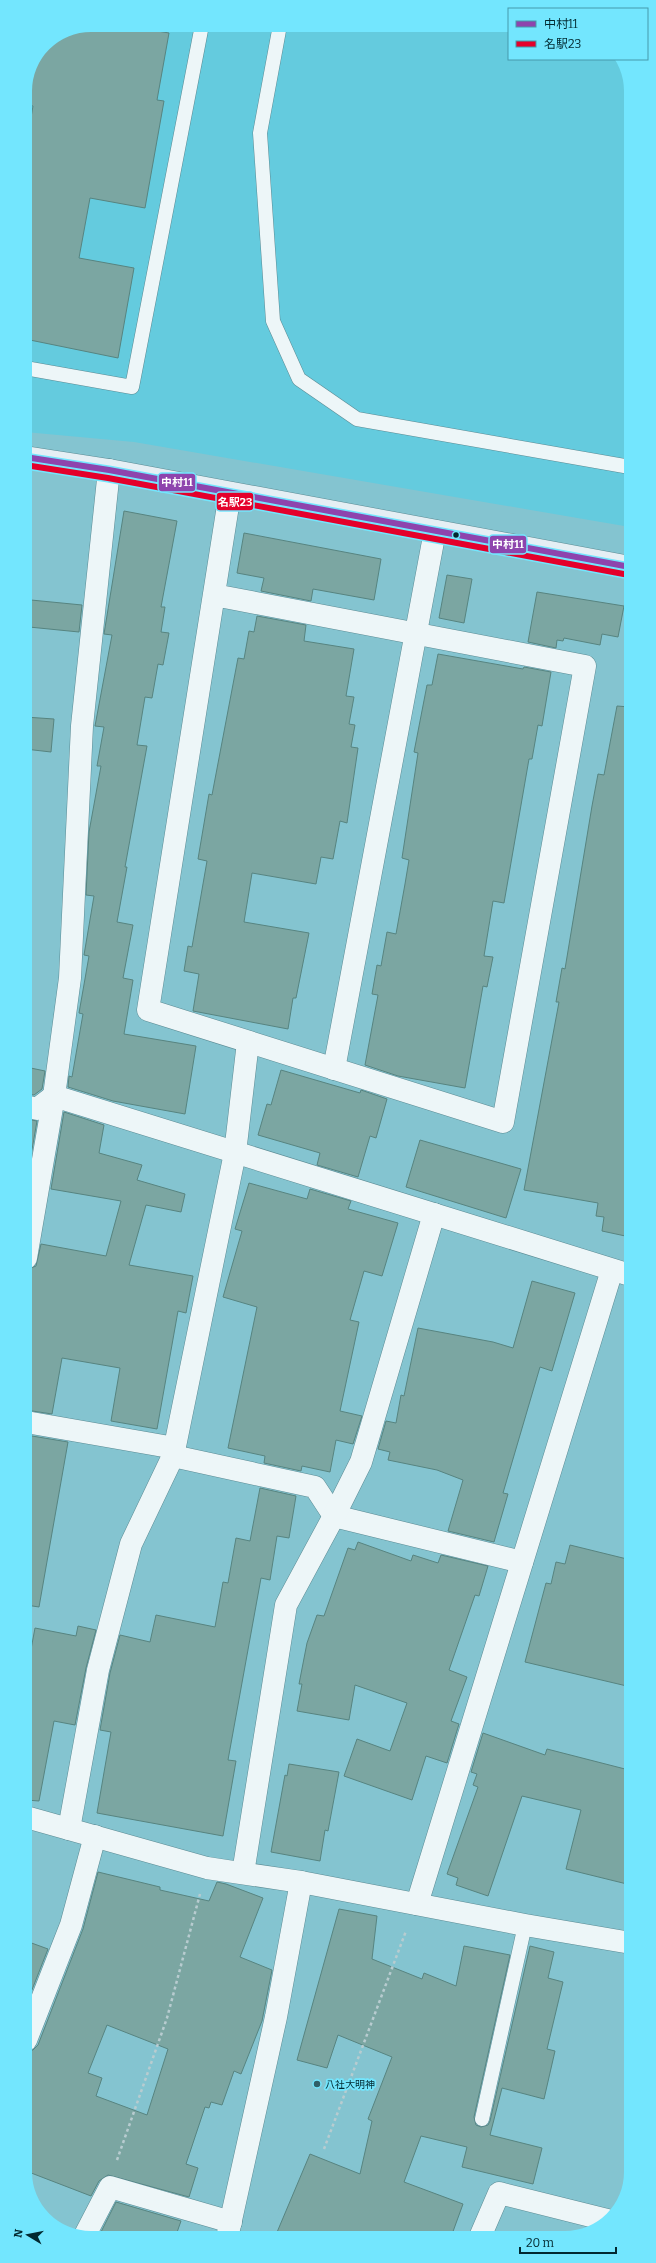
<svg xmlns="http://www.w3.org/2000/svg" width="656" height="2263" font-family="Bitter,'Noto Sans JP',serif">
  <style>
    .built { fill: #64cbde }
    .building { fill: #7ba6a2; stroke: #578480; fill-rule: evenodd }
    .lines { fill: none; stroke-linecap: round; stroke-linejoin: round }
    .lane-casing { stroke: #5b8b94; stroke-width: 15 }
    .street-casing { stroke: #5b8b94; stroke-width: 23 }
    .secondary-casing { stroke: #5b8b94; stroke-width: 23 }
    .path { stroke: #b8ccd0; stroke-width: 2.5; stroke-dasharray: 3 3; stroke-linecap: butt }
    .lane { stroke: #edf6f8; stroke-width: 14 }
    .street { stroke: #edf6f8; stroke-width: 22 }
    .secondary { stroke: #e5eff4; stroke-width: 22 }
    .bus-1-casing { stroke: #73e6fe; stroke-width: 9 }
    .bus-2-casing { stroke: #73e6fe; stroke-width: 9 }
    .bus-1 { stroke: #8e44ad; stroke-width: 6 }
    .bus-2 { stroke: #e4002b; stroke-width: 6 }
    .bus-dot { fill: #022930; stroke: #73e6fe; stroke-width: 1.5 }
    .poi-dot { fill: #305f68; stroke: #73e6fe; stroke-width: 1.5 }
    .labels { text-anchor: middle; stroke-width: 3.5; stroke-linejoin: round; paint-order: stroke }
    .poi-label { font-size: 10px; fill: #022930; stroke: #73e6fe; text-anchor: start }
    .line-badge { stroke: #73e6fe; stroke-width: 1.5 }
    .badge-label { font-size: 11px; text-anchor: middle; font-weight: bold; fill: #fff }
  </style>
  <rect width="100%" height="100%" fill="#84c4d0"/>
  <!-- built -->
  <polygon class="built" points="91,25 509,25 509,59 619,59 630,78 630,527 134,442 25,432 25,91 30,66 45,44"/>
  <!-- building -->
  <g class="building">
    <polygon points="91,25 123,25 169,33 157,100 164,101 145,208 90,198 79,258 134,268 118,358 25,339 25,152 33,106 25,104 25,91 30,66 45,44"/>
    <polygon points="124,511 177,521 161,607 165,607 161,632 169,633 163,665 158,664 152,698 145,697 137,745 147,746 125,867 127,867 117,922 133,925 123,978 133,980 124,1034 196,1046 185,1114 113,1101 68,1087 69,1076 72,1077 83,1014 79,1013 89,956 84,955 94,896 86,895 89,832 101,766 97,766 104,727 95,726 112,635 104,634"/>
    <polygon points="244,533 381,559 374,600 313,589 311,601 261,591 264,578 237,573"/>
    <polygon points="447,575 472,579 464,623 439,618"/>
    <polygon points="537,592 624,606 618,637 602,634 600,645 564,638 563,641 557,640 556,648 528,642"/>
    <polygon points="31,600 82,605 79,632 29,627"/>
    <polygon points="257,616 306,625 304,641 354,649 346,696 354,697 349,724 355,725 351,747 358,748 347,823 340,821 333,859 321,857 316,884 252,873 244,922 309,933 296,998 293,998 288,1029 193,1011 199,974 184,971 188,946 192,947 207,861 198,859 209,794 212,795 238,658 244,659 249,631 254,632"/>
    <polygon points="438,654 523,669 524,667 551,672 542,726 538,725 532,759 529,759 504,903 493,901 484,956 493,957 487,987 483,986 465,1088 398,1076 365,1065 378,995 372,994 377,965 381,966 387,932 396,934 405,884 409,860 402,858 418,753 414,752 427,685 432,685"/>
    <polygon points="617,706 630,707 630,1237 602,1231 604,1217 596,1216 598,1203 524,1190 559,1002 556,1002 562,968 565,969 592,806 598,774 604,775"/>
    <polygon points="25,717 54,719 51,752 25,749"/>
    <polygon points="26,1067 45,1071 42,1089 34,1095 26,1094"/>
    <polygon points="281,1070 360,1093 361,1090 387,1099 376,1138 370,1136 358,1177 317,1165 320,1153 258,1135 267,1104 271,1105"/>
    <polygon points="64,1112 104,1125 99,1153 142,1165 137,1180 185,1194 181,1212 146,1205 129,1265 193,1276 186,1313 178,1311 157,1429 111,1421 120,1368 62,1358 52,1414 26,1410 26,1270 36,1266 41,1244 106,1256 121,1201 51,1189"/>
    <polygon points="26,1119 37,1121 26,1184"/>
    <polygon points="420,1140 521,1169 506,1218 406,1187"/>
    <polygon points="249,1183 307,1199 310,1189 351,1201 348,1209 398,1223 382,1276 364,1271 350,1320 359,1322 340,1411 362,1416 353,1444 336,1440 330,1472 302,1466 301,1471 264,1463 265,1456 228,1448 257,1307 223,1297 242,1231 235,1229"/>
    <polygon points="532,1281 575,1293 552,1371 540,1367 503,1493 508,1494 494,1542 448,1531 463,1480 437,1470 388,1460 390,1452 378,1449 386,1421 396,1423 401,1395 404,1396 418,1328 493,1342 513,1348"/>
    <polygon points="26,1435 68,1442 39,1607 26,1605"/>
    <polygon points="260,1488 296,1496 289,1538 277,1536 270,1580 261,1578 228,1760 236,1761 223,1836 97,1813 111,1732 100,1730 110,1673 120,1635 150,1642 156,1615 215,1627 223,1582 228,1583 236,1538 250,1541"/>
    <polygon points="358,1542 411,1561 413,1555 438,1563 441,1555 488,1566 479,1596 475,1595 449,1670 467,1677 451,1721 459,1724 447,1763 426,1756 412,1800 344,1776 357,1739 390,1751 407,1703 355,1685 349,1720 297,1711 302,1684 299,1684 307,1643 317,1615 324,1616 348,1548 355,1550"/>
    <polygon points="570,1545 631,1560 631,1687 525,1662 546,1583 551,1584 556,1562 565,1564"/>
    <polygon points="78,1626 96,1630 86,1668 75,1725 54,1721 39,1801 26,1800 26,1676 35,1628 76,1636"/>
    <polygon points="483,1733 545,1755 547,1749 625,1769 631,1775 631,1885 566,1869 581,1810 522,1796 488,1896 456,1885 458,1878 447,1874 478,1787 473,1785 477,1774 471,1772"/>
    <polygon points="289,1764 339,1772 328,1831 325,1830 320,1861 271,1852 285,1775 287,1776"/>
    <path d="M 98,1872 L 160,1887 L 160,1890 L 209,1901 L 217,1882 L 226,1884 L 263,1898 L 240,1957 L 272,1970 L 262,2021 L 241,2074 L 234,2071 L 222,2105 L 211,2102 L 209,2108 L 205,2107 L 186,2164 L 198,2168 L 189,2197 L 108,2175 L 99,2181 L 91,2196 L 26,2171 L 26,2052 L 33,2050 L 38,2045 L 83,1929 ZM 107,2025 L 168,2049 L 147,2115 L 96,2096 L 102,2078 L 88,2073 Z"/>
    <polygon points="339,1909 377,1916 372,1959 422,1979 424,1973 456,1986 464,1946 510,1955 474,2117 476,2125 481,2127 488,2125 490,2121 530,1946 554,1952 548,1978 563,1982 547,2049 555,2051 544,2099 502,2088 490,2135 542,2148 533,2184 462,2167 467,2147 421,2136 404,2182 463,2204 451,2237 275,2237 310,2154 360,2174 372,2121 368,2119 392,2057 338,2035 327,2068 297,2060"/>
    <polygon points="26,1941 48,1949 26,2005"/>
    <polygon points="116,2202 181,2221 175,2238 98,2238"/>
  </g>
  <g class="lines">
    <!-- lane casing -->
    <g class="lane-casing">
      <g id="lane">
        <polyline points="280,25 260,133 273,321 299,379 357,419 630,467"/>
        <polyline points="25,368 132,387 202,25"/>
        <polyline points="482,2119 525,1925"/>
      </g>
    </g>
    <!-- street casing -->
    <g class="street-casing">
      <g id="street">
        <polyline points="214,595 585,666 503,1122 148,1010 230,493"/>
        <polyline points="334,1069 435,531"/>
        <polyline points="54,1096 630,1275"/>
        <polyline points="26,1106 37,1109 54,1096"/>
        <polyline points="26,1258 54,1096 70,978 82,726 109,470"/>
        <polyline points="26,1422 175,1448"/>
        <polyline points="173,1456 315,1487 334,1516 522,1562"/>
        <polyline points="26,1817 207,1868 301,1882 525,1925 631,1943"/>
        <polyline points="69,1829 98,1670 131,1544 173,1456 235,1153 248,1042"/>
        <polyline points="243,1873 286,1605 334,1516 361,1462 434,1214"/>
        <polyline points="417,1904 612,1270"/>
        <polyline points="26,2040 71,1925 95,1836"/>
        <polyline points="84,2237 110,2187 231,2222"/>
        <polyline points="480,2237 499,2193 607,2220"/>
        <polyline points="227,2238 276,2017 301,1882"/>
      </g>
    </g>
    <!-- secondary casing -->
    <g class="secondary-casing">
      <polyline id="secondary" points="25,457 109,470 630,567"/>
    </g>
    <!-- path -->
    <g class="path">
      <polyline points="324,2149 406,1931"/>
      <polyline points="117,2160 167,2018 200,1894"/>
    </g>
    <!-- lane -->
    <use href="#lane" class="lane"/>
    <!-- street -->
    <use href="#street" class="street"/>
    <!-- secondary -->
    <use href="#secondary" class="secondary"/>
    <!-- bus-1 casing -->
    <g class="bus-1-casing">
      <polyline id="bus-1" points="25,457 109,470 630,567"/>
    </g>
    <!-- bus-2 casing -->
    <g class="bus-2-casing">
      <polyline id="bus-2" points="25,465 108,478 629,575"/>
    </g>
    <!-- bus-1 -->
    <use href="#bus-1" class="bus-1"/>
    <!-- bus-2 -->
    <use href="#bus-2" class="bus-2"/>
  </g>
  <!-- markers -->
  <circle class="bus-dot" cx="456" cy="535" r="3.5"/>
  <circle class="poi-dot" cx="317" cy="2084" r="4"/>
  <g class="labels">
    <!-- poi labels -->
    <g class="poi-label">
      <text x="325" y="2088">八社大明神</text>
    </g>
  </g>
  <!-- crop -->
  <path d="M0 0H656V2263H0ZM91 32H565A59 59 0 0 1 624 91V2172A59 59 0 0 1 565 2231H91A59 59 0 0 1 32 2172V91A59 59 0 0 1 91 32Z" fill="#73e6fe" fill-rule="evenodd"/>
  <g class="line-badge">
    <rect x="158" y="473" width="38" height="19" rx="4" fill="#8e44ad"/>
    <rect x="216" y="492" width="38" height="19" rx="4" fill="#e4002b"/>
    <rect x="489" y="535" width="38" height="19" rx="4" fill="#8e44ad"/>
  </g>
  <g class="badge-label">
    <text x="177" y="486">中村11</text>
    <text x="235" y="506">名駅23</text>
    <text x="508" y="548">中村11</text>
  </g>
  <!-- legend -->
  <rect x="508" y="8" width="140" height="52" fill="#73e6fe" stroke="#469aac"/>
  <rect x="516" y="21" width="20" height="6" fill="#8e44ad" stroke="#469aac"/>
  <text x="544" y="28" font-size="12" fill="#022930">中村11</text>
  <rect x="516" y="41" width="20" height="6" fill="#e4002b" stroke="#469aac"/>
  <text x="544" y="48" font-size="12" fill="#022930">名駅23</text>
  <!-- north arrow -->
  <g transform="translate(28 2235) rotate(280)" stroke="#73e6fe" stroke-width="3" paint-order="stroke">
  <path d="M0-3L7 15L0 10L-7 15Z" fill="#022930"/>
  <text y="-6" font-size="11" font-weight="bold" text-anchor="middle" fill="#022930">N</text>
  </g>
  <!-- scale -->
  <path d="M520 2247v6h96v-6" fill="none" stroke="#022930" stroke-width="2"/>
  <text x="526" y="2247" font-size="12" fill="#022930" stroke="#73e6fe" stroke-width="3" paint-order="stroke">20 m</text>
</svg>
